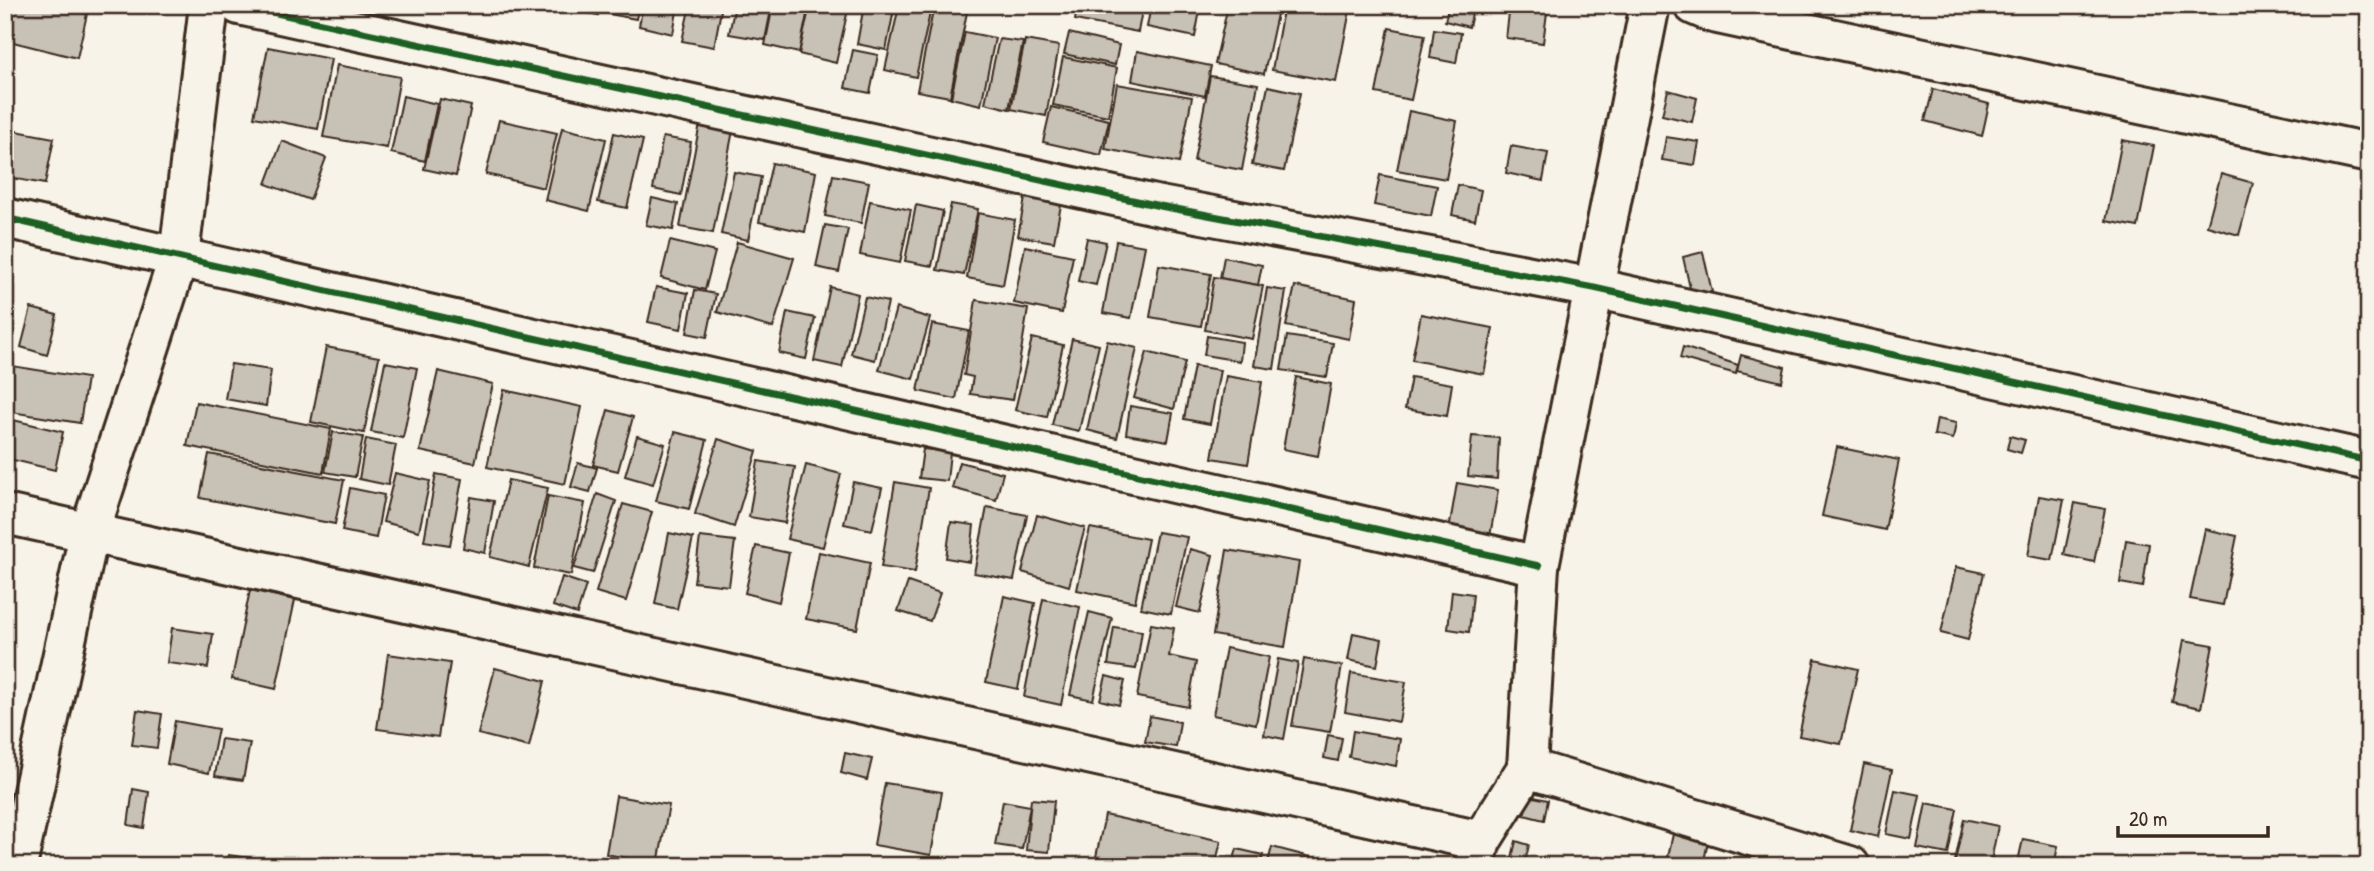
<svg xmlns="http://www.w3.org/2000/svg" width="2374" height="871" font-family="'Patrick Hand',sans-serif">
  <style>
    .building { fill: #c8c1b6; stroke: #3b2a1e; stroke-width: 2 }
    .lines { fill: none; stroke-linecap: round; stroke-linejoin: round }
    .street-casing { stroke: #3b2a1e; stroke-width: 44 }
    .street { stroke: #f7f3e8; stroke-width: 38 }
    .cycleway-casing { stroke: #f7f3e8; stroke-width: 11 }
    .cycleway { stroke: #1b5e20; stroke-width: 7 }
  </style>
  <rect width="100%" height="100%" fill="#f7f3e8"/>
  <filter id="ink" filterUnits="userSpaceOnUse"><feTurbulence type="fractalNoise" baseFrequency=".0143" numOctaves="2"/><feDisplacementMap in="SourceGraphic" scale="14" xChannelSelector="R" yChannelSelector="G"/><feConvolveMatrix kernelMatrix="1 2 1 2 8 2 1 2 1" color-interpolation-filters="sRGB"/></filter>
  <g filter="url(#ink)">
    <!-- building -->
    <g class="building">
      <polygon points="12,5 53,5 87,14 77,58 5,40"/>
      <polygon points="547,5 599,5 598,15"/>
      <polygon points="611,5 639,5 636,19 609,14"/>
      <polygon points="643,5 678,5 673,34 639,26"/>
      <polygon points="690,5 722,5 714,47 682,41"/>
      <polygon points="735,5 772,5 765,40 729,34"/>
      <polygon points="773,5 809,5 799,53 765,45"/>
      <polygon points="810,5 849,5 836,63 799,54"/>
      <polygon points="864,5 895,5 886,50 857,44"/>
      <polygon points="1078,5 1143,5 1138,32 1075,20"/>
      <polygon points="1151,5 1201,5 1195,37 1147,27"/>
      <polygon points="1228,5 1279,5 1264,74 1215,64"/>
      <polygon points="1284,5 1351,5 1336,82 1272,70"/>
      <polygon points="1449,5 1474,5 1469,27 1445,21"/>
      <polygon points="1510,5 1548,5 1543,43 1506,38"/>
      <polygon points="899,6 930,13 916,77 885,70"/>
      <polygon points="934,6 967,12 950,97 917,91"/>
      <polygon points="1389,28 1425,35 1411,100 1376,93"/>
      <polygon points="1434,29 1461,33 1456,63 1430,58"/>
      <polygon points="965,32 995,38 981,105 951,98"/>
      <polygon points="1069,33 1119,45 1115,65 1064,54"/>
      <polygon points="999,39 1023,42 1009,109 985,103"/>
      <polygon points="1025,40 1059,46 1046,116 1011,109"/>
      <polygon points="268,47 331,59 318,129 254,117"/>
      <polygon points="853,50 878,55 870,93 845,88"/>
      <polygon points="1137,51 1211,66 1205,96 1132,81"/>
      <polygon points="1063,57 1117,68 1108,116 1053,105"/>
      <polygon points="337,65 400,77 387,148 323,137"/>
      <polygon points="1210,76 1258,84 1242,170 1194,161"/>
      <polygon points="1117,84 1192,97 1179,163 1105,149"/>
      <polygon points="1268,86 1300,93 1284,171 1252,165"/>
      <polygon points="1933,89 1989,104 1982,136 1925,121"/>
      <polygon points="1668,90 1697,98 1692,122 1662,115"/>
      <polygon points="403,96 437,104 425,161 391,153"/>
      <polygon points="440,99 471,106 456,176 424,169"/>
      <polygon points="1051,107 1109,120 1101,155 1043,142"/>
      <polygon points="1409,111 1457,121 1446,179 1397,170"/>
      <polygon points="702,113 735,120 713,233 680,227"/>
      <polygon points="499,120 557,133 544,188 486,174"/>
      <polygon points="562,128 606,139 589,211 545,200"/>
      <polygon points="5,129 54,138 45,184 5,177"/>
      <polygon points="614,133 643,140 627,208 598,202"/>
      <polygon points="663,137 691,142 681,195 653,189"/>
      <polygon points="1666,137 1699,142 1695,165 1662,160"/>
      <polygon points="2122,140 2154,146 2138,227 2106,221"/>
      <polygon points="282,141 326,158 310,200 266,184"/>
      <polygon points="1511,146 1548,153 1543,181 1506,173"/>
      <polygon points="772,163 816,172 805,232 759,222"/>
      <polygon points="734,172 761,177 748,240 721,234"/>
      <polygon points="2221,174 2253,183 2239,235 2207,226"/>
      <polygon points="833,175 869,182 861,223 825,216"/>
      <polygon points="1380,175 1437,186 1431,216 1374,205"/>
      <polygon points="1458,185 1481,190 1475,220 1452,215"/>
      <polygon points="652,198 678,204 673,230 646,225"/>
      <polygon points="1025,198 1061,205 1054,242 1018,236"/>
      <polygon points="870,201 911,210 900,263 860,255"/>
      <polygon points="951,204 978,209 964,275 937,270"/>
      <polygon points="916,205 943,211 932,266 905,261"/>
      <polygon points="978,213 1015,220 1003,285 967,278"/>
      <polygon points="825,225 848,229 839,272 816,267"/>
      <polygon points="1087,238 1106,242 1096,285 1078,281"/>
      <polygon points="670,241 715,252 705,290 661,278"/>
      <polygon points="1116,241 1145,246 1131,318 1103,313"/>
      <polygon points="737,242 794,258 773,328 717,312"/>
      <polygon points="1025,246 1073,256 1062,313 1014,303"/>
      <polygon points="1703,252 1712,292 1692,297 1683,257"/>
      <polygon points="1224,257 1262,265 1258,285 1220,278"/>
      <polygon points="1159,265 1211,274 1201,326 1150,317"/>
      <polygon points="1214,277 1263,286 1252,339 1205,330"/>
      <polygon points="1295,286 1356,299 1349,339 1286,326"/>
      <polygon points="656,287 688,293 681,329 648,322"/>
      <polygon points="830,287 858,294 842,367 814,361"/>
      <polygon points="1267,288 1286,291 1274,369 1254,366"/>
      <polygon points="695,290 716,294 707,337 687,333"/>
      <polygon points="865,297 888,302 875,360 851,354"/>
      <polygon points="976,300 1028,309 1013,400 970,394 973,377 964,375"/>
      <polygon points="31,308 57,315 47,355 21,347"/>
      <polygon points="896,308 930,318 913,379 879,370"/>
      <polygon points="787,312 815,318 806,359 779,353"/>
      <polygon points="1421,314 1493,328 1484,374 1412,360"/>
      <polygon points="932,324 969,331 956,399 918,391"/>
      <polygon points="1207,336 1242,342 1240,361 1204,355"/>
      <polygon points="1287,336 1333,343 1327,377 1281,370"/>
      <polygon points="1032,338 1063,345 1047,417 1015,410"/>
      <polygon points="1072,339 1099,345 1079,431 1052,425"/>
      <polygon points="1107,341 1137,348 1117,438 1087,430"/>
      <polygon points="326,347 379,357 364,433 311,422"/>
      <polygon points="1683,347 1738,365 1736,374 1680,358"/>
      <polygon points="1147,352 1185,362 1174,409 1134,398"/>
      <polygon points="1741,355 1785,367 1782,382 1737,371"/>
      <polygon points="385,362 417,368 403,438 371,432"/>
      <polygon points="231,364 271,370 266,406 225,399"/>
      <polygon points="12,366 87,378 80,423 5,411"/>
      <polygon points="1194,366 1220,370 1210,424 1184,419"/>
      <polygon points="438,371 493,384 475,463 420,451"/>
      <polygon points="1226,376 1262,382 1248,464 1212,458"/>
      <polygon points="1296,377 1331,384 1318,456 1283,449"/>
      <polygon points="1411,377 1452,384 1447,416 1405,409"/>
      <polygon points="504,390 582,407 565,484 487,467"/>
      <polygon points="196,402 331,429 323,473 187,446"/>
      <polygon points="1130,406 1173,413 1168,441 1126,434"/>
      <polygon points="608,410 633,417 618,471 593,465"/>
      <polygon points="5,418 63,432 55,470 5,458"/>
      <polygon points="1937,419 1956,423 1953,439 1934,435"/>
      <polygon points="333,432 363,437 355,477 325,472"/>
      <polygon points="675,432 707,440 689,509 656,501"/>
      <polygon points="637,436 665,444 653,484 625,476"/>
      <polygon points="1472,436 1499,438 1497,479 1468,476"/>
      <polygon points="2010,436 2025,440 2021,453 2007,449"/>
      <polygon points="366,439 396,445 388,485 359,479"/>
      <polygon points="718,439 757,451 734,527 695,514"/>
      <polygon points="1837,447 1899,460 1885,530 1822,516"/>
      <polygon points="923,449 950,452 947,481 919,478"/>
      <polygon points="209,454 344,480 335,524 200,498"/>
      <polygon points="758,461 795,467 785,523 749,517"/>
      <polygon points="959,462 1003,473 996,500 952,488"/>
      <polygon points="578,463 597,468 590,492 571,487"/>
      <polygon points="806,465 841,474 823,547 787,539"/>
      <polygon points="395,473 430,481 419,531 383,522"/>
      <polygon points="436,474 462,479 450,545 424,541"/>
      <polygon points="508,480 548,488 529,567 490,557"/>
      <polygon points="853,482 882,488 872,530 844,524"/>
      <polygon points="895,482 929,488 915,572 881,567"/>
      <polygon points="1457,483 1498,490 1489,542 1448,535"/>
      <polygon points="350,488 384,495 376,538 342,531"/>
      <polygon points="597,494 616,501 593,573 574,568"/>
      <polygon points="548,496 585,503 571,575 534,568"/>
      <polygon points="2039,496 2064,500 2052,560 2028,556"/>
      <polygon points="471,497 494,501 485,553 463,548"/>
      <polygon points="2075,503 2105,509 2094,562 2064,555"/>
      <polygon points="623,504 652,512 626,601 596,592"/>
      <polygon points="987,507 1027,515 1014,580 974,573"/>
      <polygon points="1037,515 1085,528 1069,586 1022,572"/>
      <polygon points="951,522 974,525 970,562 946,558"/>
      <polygon points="1090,528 1148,539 1135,602 1077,590"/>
      <polygon points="2205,529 2237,536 2223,605 2190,599"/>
      <polygon points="1157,532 1187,537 1171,614 1141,608"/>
      <polygon points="669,533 693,538 677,609 655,604"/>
      <polygon points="700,537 735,541 729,586 694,582"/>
      <polygon points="2126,540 2149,544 2143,587 2120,583"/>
      <polygon points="756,546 789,553 779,602 745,593"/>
      <polygon points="5,549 10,549 7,598 5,598"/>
      <polygon points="1190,549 1213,555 1200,613 1176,607"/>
      <polygon points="1227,550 1299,562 1285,647 1213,635"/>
      <polygon points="819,552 870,563 857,629 806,619"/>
      <polygon points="1956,567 1984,573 1968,640 1941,633"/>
      <polygon points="562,577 586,585 577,614 553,606"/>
      <polygon points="908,582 940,593 930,621 898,611"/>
      <polygon points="250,590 295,600 276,689 232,679"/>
      <polygon points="1452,591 1473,594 1469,632 1448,629"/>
      <polygon points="1004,596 1035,603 1018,689 986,682"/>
      <polygon points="1043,599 1080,607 1061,705 1024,697"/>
      <polygon points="5,611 9,611 5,638"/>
      <polygon points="1089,612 1112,618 1093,700 1070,695"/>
      <polygon points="1151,624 1174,628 1169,656 1196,662 1188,707 1137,697"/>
      <polygon points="1114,627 1142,631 1136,669 1108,665"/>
      <polygon points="172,628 213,634 208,668 167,663"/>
      <polygon points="1353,633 1382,639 1377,666 1348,660"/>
      <polygon points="2184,640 2213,645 2201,708 2172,702"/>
      <polygon points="1226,648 1269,657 1256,724 1213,715"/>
      <polygon points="388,654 450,663 438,737 377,729"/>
      <polygon points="1278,659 1298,663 1284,739 1264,735"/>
      <polygon points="1304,659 1342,666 1330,732 1292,726"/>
      <polygon points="1815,659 1858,669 1841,744 1799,736"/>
      <polygon points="495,668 545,681 529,747 478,734"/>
      <polygon points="1351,673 1406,682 1399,722 1345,712"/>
      <polygon points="1106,676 1125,681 1119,705 1100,700"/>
      <polygon points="137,710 162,714 157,748 132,745"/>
      <polygon points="1150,716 1180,722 1176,747 1145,742"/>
      <polygon points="175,721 218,729 209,773 167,764"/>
      <polygon points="1353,731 1400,739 1396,766 1349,757"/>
      <polygon points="1328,735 1342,738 1338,761 1324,758"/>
      <polygon points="221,739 250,743 243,780 215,776"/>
      <polygon points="845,753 872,759 867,780 841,773"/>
      <polygon points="1864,764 1892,770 1878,837 1850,830"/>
      <polygon points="885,783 942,792 931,855 874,845"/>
      <polygon points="133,789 149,792 144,828 128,825"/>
      <polygon points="1895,790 1920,795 1911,839 1886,834"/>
      <polygon points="616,796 669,805 658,864 606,854"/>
      <polygon points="1529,796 1548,800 1544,820 1524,815"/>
      <polygon points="1031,799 1054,801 1049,852 1026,850"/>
      <polygon points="1003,801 1030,806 1022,849 995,845"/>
      <polygon points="1926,803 1957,809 1948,854 1917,848"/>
      <polygon points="1105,815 1221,841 1215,866 1094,866"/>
      <polygon points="1964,819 1998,826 1990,866 1954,866"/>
      <polygon points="1673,834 1708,841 1703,866 1666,866"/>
      <polygon points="2023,839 2058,846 2054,866 2017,866"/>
      <polygon points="1516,841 1529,845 1524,866 1510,866"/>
      <polygon points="1272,847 1345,866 1267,866"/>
      <polygon points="1237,849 1263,855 1260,866 1232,866"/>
      <polygon points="228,855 258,859 258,866 226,866"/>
      <polygon points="2065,858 2093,863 2092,866 2064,866"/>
    </g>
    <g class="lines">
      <!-- street casing -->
      <g class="street-casing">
        <g id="street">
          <polyline points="239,5 1160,206 1594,288 2369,461"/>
          <polyline points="1694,5 1713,13 2369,153"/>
          <polyline points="5,218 1539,566"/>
          <polyline points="5,514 1481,841"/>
          <polyline points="1527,768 1850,866"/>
          <polyline points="1475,864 1481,841 1527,768 1539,566 1650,5"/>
          <polyline points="17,866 89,534 179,256 209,5"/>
        </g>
      </g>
      <!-- street -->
      <use href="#street" class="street"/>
      <!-- cycleway casing -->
      <g class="cycleway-casing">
        <g id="cycleway">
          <polyline points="239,5 1160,206 1594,288 2369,461"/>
          <polyline points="5,218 1539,566"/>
        </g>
      </g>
      <!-- cycleway -->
      <use href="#cycleway" class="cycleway"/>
    </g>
  </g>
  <!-- margin -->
  <rect width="2374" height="871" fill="none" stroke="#f7f3e8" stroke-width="28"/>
  <rect x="14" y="14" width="2346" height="843" fill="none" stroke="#3b2a1e" stroke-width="2.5" filter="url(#ink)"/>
  <!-- scale -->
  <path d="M2118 826v10h150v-10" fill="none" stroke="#3b2a1e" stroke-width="3.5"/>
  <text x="2129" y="826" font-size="21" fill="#3b2a1e" stroke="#f7f3e8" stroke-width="5" paint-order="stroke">20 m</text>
</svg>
